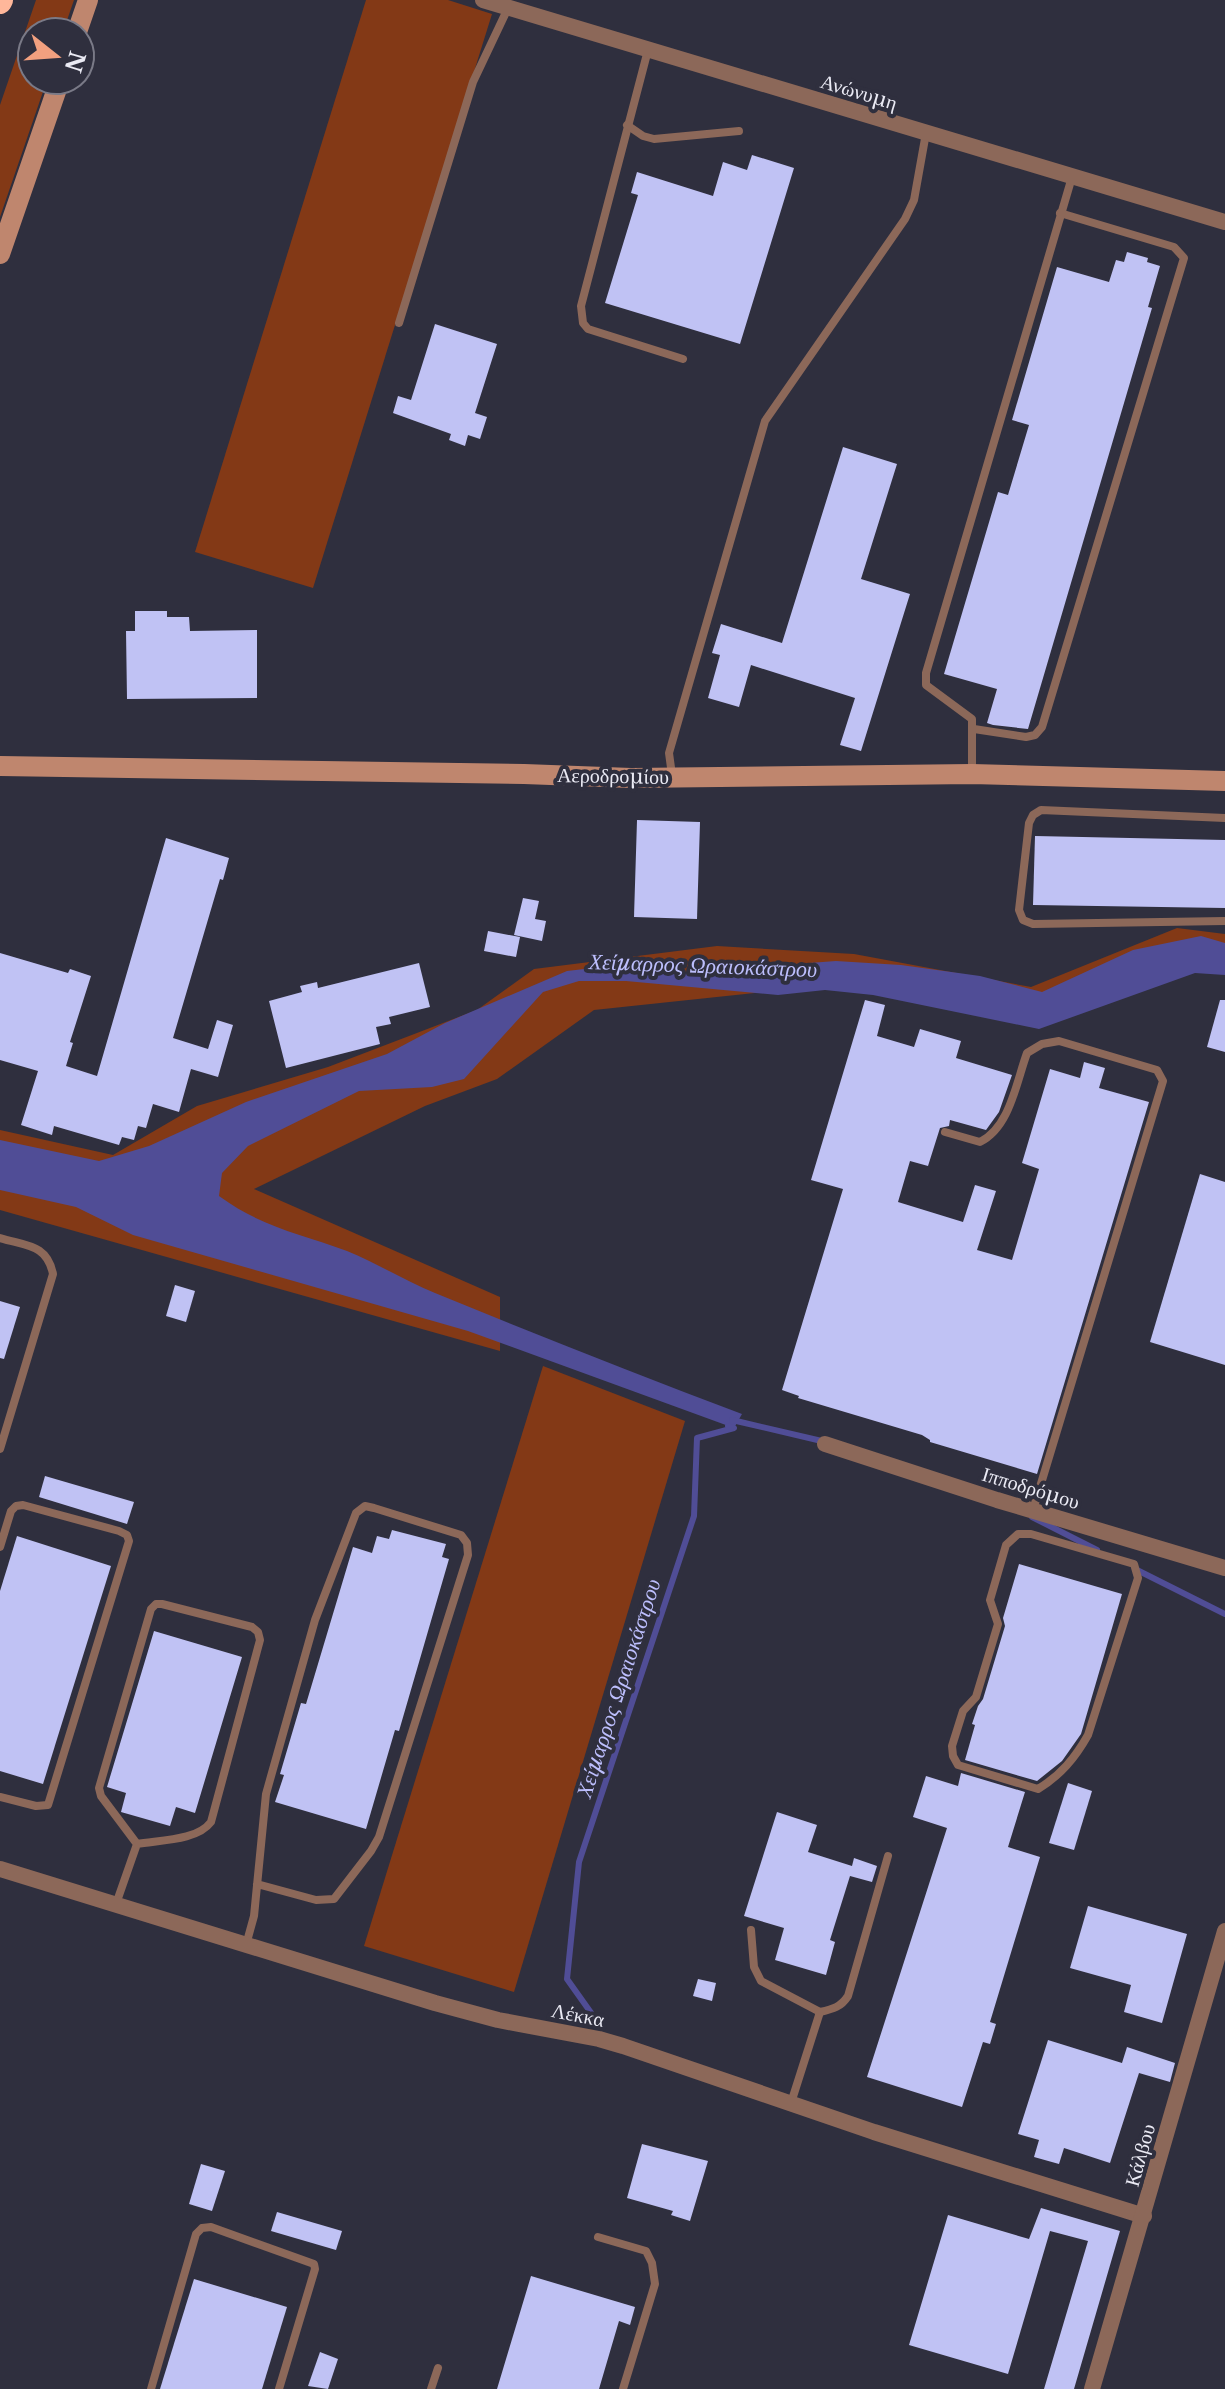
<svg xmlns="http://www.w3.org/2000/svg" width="1225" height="2389" font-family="'Libre Baskerville',serif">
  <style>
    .green { fill: #833916 }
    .water { fill: #504d96 }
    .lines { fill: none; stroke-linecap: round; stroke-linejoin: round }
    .stream { stroke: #504d96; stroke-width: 6 }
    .building { fill: #c0c2f4 }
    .lane { stroke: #8c6859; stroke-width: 8 }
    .street { stroke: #8c6859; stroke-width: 16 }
    .secondary { stroke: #bf866e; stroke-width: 20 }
    .highway { stroke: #ffb79a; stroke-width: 24 }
    .labels { text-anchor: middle; stroke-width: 8; stroke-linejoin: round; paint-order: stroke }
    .street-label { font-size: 20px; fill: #eaeaf4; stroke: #2f2f3e }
    .water-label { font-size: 22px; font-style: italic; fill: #bcbefc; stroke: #2f2f3e }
  </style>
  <rect width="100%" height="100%" fill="#2f2f3e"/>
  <!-- green -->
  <g class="green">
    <polygon points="36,0 74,0 63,32 32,32 32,80 47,80 0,217 0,105"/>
    <polygon points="366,0 448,0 492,14 313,588 195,552"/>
    <polygon points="1177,928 1225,934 1225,972 1190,969 1019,1023 841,984 594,1010 497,1079 425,1106 254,1189 500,1297 500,1351 0,1210 0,1130 113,1155 197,1106 328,1067 477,1010 534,969 717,946 854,954 1031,987"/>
    <polygon points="543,1366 685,1421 514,1992 364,1946"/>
  </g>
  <!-- water -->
  <path class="water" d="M 1201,936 L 1225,943 L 1225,975 L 1195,973 L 1039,1029 L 873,995 L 825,990 L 778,995 L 626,981 L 579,981 L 543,992 L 464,1079 L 432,1087 L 359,1091 L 248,1146 L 222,1173 L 219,1196 C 263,1228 299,1233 347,1251 C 377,1263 405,1281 435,1293 C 537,1335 639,1375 742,1414 L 734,1428 L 468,1331 L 133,1235 L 76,1207 L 0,1190 L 0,1140 L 99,1161 L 149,1146 L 246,1102 L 387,1054 L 445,1023 L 567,971 L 593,968 L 710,974 L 730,969 L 836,961 L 901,965 L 980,976 L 1042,992 L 1133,950 Z"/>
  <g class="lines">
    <!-- stream -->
    <g class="stream">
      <polyline points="732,1420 826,1442"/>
      <polyline points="1032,1517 1097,1550"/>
      <polyline points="1135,1569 1225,1614"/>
      <polyline points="599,2024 567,1979 579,1862 694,1516 697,1438 734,1428 728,1426"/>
    </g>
  </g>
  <!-- building -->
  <g class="building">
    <polygon points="752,155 794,168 740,344 605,303 638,195 631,193 637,172 713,196 723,162 747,170"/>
    <polygon points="1127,252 1148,258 1147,262 1160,266 1148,307 1152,308 1028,729 993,725 987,723 997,689 944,674 998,492 1008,495 1029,425 1012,420 1057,267 1109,282 1116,260 1124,262"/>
    <polygon points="435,324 497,344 475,413 487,417 480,439 468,435 465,446 449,440 451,434 393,413 398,396 411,400"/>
    <polygon points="843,447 897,464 861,579 910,594 861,751 840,745 855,698 751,665 739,707 708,698 720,655 712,653 721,624 782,643"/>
    <polygon points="135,611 167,611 167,617 189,617 190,631 257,630 257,698 127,699 126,631 135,631"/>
    <polygon points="637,820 700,822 697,919 634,917"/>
    <polygon points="1035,836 1225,840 1225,908 1033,905"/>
    <polygon points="166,838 229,858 223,880 220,879 173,1038 208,1049 217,1020 233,1025 218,1077 191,1069 179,1112 153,1104 146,1128 138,1126 134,1140 122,1137 119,1145 54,1126 52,1135 21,1125 38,1071 0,1060 0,953 68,973 70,969 91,976 70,1042 73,1043 66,1066 97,1076"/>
    <polygon points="523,898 539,901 535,919 546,921 542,941 514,935"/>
    <polygon points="488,931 520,937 516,957 484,951"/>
    <polygon points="419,963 430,1007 389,1017 391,1024 376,1027 380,1044 286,1068 269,1001 302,992 300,986 317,982 318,988"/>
    <polygon points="865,1000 885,1005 877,1036 914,1047 920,1029 961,1041 956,1058 1012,1075 999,1112 986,1130 950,1120 949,1126 940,1128 928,1166 910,1161 898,1202 963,1222 975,1185 996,1191 977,1250 1012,1260 1039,1169 1022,1163 1050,1069 1080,1078 1084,1062 1105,1068 1099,1088 1149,1102 1037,1474 930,1442 930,1440 922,1435 798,1398 799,1396 782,1390 843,1189 811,1180"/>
    <polygon points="1220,1000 1225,1000 1225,1052 1207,1047"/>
    <polygon points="1200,1174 1225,1182 1225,1365 1150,1342"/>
    <polygon points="175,1285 195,1291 186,1322 166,1316"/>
    <polygon points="0,1301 20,1307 4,1359 0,1358"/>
    <polygon points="45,1476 134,1502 127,1524 39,1497"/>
    <polygon points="392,1530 446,1544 442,1557 449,1559 399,1731 395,1730 366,1829 275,1802 284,1775 280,1774 301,1703 306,1704 353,1547 372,1553 377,1536 389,1539"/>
    <polygon points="17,1536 111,1566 43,1784 0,1771 0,1591"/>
    <polygon points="1019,1564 1122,1594 1081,1734 1062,1761 1037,1781 965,1760 975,1725 972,1724 978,1706 983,1699 1005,1626 1003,1618"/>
    <polygon points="154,1631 242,1657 195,1813 176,1807 170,1826 121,1812 126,1793 107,1787"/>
    <polygon points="961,1773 1025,1792 1008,1847 1040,1857 990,2022 996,2024 990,2044 983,2042 962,2107 867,2077 947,1828 913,1817 926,1776 958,1786"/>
    <polygon points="1068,1783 1092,1791 1074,1850 1049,1843"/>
    <polygon points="777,1812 817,1825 808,1852 852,1866 854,1858 877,1866 872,1882 850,1876 830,1940 835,1942 826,1975 775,1960 784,1928 744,1916"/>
    <polygon points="1088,1906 1187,1934 1162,2023 1124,2012 1131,1985 1070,1968"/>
    <polygon points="698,1979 716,1983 712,2001 693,1996"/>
    <polygon points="1048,2040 1122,2063 1127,2047 1175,2063 1170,2082 1139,2073 1110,2163 1064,2148 1059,2164 1034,2157 1039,2140 1018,2134"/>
    <polygon points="642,2144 708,2161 690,2221 671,2215 673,2211 627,2198"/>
    <polygon points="201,2164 225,2171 212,2211 189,2204"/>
    <polygon points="1041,2208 1120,2231 1074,2389 1044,2389 1088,2241 1050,2231 1008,2374 909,2345 948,2215 1029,2239"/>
    <polygon points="277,2212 342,2231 336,2250 271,2231"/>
    <polygon points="531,2276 635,2307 630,2325 619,2321 599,2389 497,2389"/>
    <polygon points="194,2279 287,2307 262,2389 160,2389"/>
    <polygon points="320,2352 338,2359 328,2389 308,2386"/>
  </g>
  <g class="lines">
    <!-- lane -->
    <g class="lane">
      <polyline points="648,50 581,306 583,323 588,329 683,359"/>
      <polyline points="627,125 643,136 654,139 739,131"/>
      <polyline points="399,323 473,82 508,8"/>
      <polyline points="974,729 1026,737 1035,735 1042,727 1184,258 1174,247 1060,213"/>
      <polyline points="972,774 972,719 926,685 926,673 1072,177"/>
      <polyline points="672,775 669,753 765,421 905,219 914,200 926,133"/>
      <polyline points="1225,818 1041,810 1033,815 1029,823 1019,910 1023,920 1033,924 1225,921"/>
      <path d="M 945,1132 L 980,1142 C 1010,1127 1016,1083 1027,1053 L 1042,1044 L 1059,1041 L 1157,1070 L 1163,1081 L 1033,1510"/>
      <path d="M 0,1238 C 26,1246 47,1244 53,1274 L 0,1449"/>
      <path d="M 1018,1534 L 1031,1534 L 1134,1564 L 1138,1578 L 1088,1735 C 1075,1758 1061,1775 1038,1789 L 958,1765 L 953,1756 L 952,1746 L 963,1711 L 976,1697 L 998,1624 L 990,1600 L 1006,1545 Z"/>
      <polyline points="0,1547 11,1511 16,1506 23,1505 119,1531 127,1535 129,1541 48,1805 36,1806 0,1797"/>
      <path d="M 116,1904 L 137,1844 C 159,1840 197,1841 211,1822 L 260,1640 L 258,1632 L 252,1627 L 162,1604 L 156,1604 L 151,1609 L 99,1788 L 101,1796 L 137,1844"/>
      <polyline points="751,1930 754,1967 761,1981 820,2012"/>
      <polyline points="246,1945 254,1916 266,1794 315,1620 356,1513 365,1506 374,1508 461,1535 467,1543 468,1555 379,1837 371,1851 334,1899 316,1900 257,1884"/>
      <path d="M 791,2103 L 820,2012 C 833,2009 841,2007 848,1996 L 888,1856"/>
      <polyline points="598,2237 646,2251 652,2263 655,2284 623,2389"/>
      <polyline points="151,2389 196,2234 202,2228 211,2227 314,2264 315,2269 279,2389"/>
      <polyline points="431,2389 438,2368"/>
    </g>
    <!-- street -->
    <g class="street">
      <polyline points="483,0 1225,222"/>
      <polyline points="825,1444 997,1500 1225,1568"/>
      <polyline points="0,1869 435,2003 498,2020 599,2039 623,2046 874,2132 1144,2216"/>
      <polyline points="1092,2389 1225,1931"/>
    </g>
    <!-- secondary -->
    <g class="secondary">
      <polyline points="77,32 88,0"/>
      <polyline points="0,254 60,80"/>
      <polyline points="0,766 524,774 631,778 972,774 1225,781"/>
    </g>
    <!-- highway -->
    <polyline class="highway" points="0,2 1,0"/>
  </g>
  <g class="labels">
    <!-- street labels -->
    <g class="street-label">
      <text transform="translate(859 92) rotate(17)" y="7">Ανώνυμη</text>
      <text transform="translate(613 776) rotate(1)" y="7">Αεροδρομίου</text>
      <text transform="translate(1031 1488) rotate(17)" y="7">Ιπποδρόμου</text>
      <text transform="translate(578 2015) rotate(11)" y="7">Λέκκα</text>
      <text transform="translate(1140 2155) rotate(-74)" y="7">Κάλβου</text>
    </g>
    <!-- water labels -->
    <g class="water-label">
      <text transform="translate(703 965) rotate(2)" y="8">Χείμαρρος Ωραιοκάστρου</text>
      <text transform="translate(618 1688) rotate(-72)" y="8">Χείμαρρος Ωραιοκάστρου</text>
    </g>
  </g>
  <!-- north arrow -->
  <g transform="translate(56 56) rotate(107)"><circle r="38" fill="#2f2f3e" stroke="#7a7a87" stroke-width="2"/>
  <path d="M0-6L14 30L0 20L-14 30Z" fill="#f2a07f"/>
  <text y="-12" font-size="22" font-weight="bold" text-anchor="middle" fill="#eaeaf4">N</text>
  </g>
</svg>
